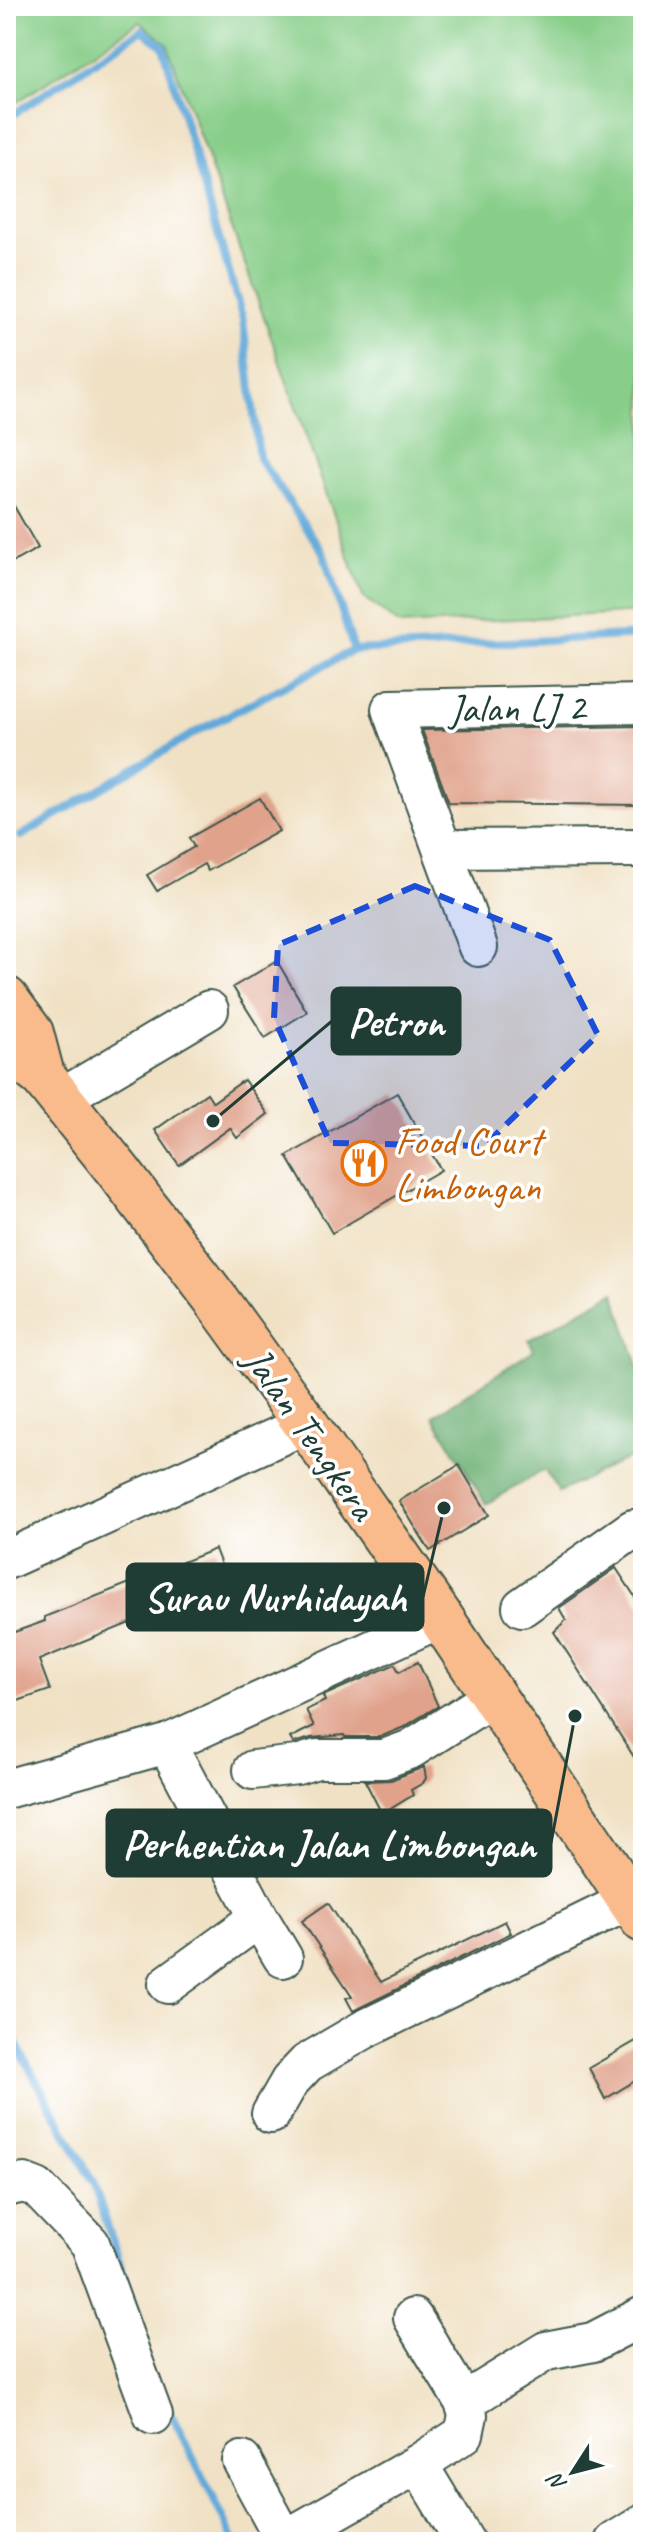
<svg xmlns="http://www.w3.org/2000/svg" width="649" height="2548" font-family="Caveat,sans-serif">
  <style>
    .green { fill: #88ce89; stroke: #54865e; stroke-width: 2 }
    .forest { fill: #6eb175; stroke: #467754; stroke-width: 2 }
    .lines { fill: none; stroke-linecap: round; stroke-linejoin: round }
    .stream { stroke: #62a9d9; stroke-width: 8 }
    .building { fill: #e0a28b }
    .minor-casing { stroke: #3e564a; stroke-width: 42 }
    .major-casing { stroke: #3e564a; stroke-width: 48 }
    .minor { stroke: #fff; stroke-width: 38 }
    .major { stroke: #fabb8c; stroke-width: 44 }
    .marked { fill: #1d4ed8; fill-opacity: 0.2; stroke: #1d4ed8; stroke-width: 6; stroke-dasharray: 16 10; stroke-linejoin: round }
    .labels { text-anchor: middle; stroke-width: 7; stroke-linejoin: round; paint-order: stroke }
    .street-label { font-size: 40px; fill: #1f3d34; stroke: #fff }
    .food-label { font-size: 40px; fill: #c56008; stroke: #fff; text-anchor: start }
    .leader { fill: none; stroke: #1f3d34; stroke-width: 3 }
    .callout-dot { fill: #1f3d34; stroke: #fff; stroke-width: 3 }
    .callout { fill: #1f3d34; stroke: #1f3d34; stroke-width: 3 }
    .callout-label { font-size: 42px; text-anchor: middle; font-weight: bold; fill: #fff }
  </style>
  <rect width="100%" height="100%" fill="#fff"/>
  <filter id="ink" filterUnits="userSpaceOnUse"><feTurbulence type="fractalNoise" baseFrequency=".0125" numOctaves="2"/><feDisplacementMap in="SourceGraphic" scale="16" xChannelSelector="R" yChannelSelector="G"/><feConvolveMatrix kernelMatrix="1 2 1 2 8 2 1 2 1" color-interpolation-filters="sRGB"/></filter>
  <filter id="wash" filterUnits="userSpaceOnUse"><feTurbulence type="fractalNoise" baseFrequency=".006" numOctaves="4" result="noise"/><feDisplacementMap in="SourceGraphic" scale="32" xChannelSelector="R" yChannelSelector="G"/><feGaussianBlur stdDeviation="1.8" result="paint"/><feColorMatrix in="noise" values="0 0 0 0 0 0 0 0 0 0 0 0 0 0 0 0 0 1.4 0 .05"/><feComposite in="paint" operator="in"/></filter>
  <g filter="url(#wash)">
    <rect width="100%" height="100%" fill="#f0e1c4"/>
    <!-- green -->
    <polygon class="green" points="6,6 643,6 643,612 400,625 363,597 167,44 140,22 6,109"/>
    <!-- forest -->
    <polygon class="forest" points="614,1292 643,1381 643,1451 559,1492 544,1470 486,1504 433,1416 534,1350 529,1340"/>
    <g class="lines">
      <!-- stream -->
      <g class="stream">
        <polyline points="6,119 142,30 163,46 243,320 259,458 323,552 354,650"/>
        <polyline points="21,836 196,732 354,650 643,635"/>
        <polyline points="6,2026 93,2182 141,2327"/>
        <polyline points="168,2408 235,2542"/>
      </g>
    </g>
    <g id="blocks">
      <!-- building -->
      <g class="building">
        <polygon points="6,492 38,548 6,566"/>
        <polygon points="643,726 643,805 449,803 422,730"/>
        <polygon points="260,798 279,831 208,871 204,864 157,891 147,875 194,847 189,838"/>
        <polygon points="277,961 307,1012 265,1038 233,987"/>
        <polygon points="244,1080 268,1114 237,1138 230,1128 179,1165 155,1130 207,1093 213,1102"/>
        <polygon points="397,1093 441,1170 332,1233 287,1156"/>
        <polygon points="459,1465 489,1515 430,1551 399,1501"/>
        <polygon points="215,1549 228,1583 39,1660 50,1690 6,1705 6,1635 45,1621 44,1617"/>
        <polygon points="616,1568 643,1609 643,1771 554,1632 566,1620 559,1608"/>
        <polygon points="418,1662 438,1706 404,1727 380,1737 345,1737 344,1735 311,1738 293,1743 290,1738 314,1726 306,1710 325,1701 323,1696 395,1664 399,1672"/>
        <polygon points="424,1767 426,1778 423,1783 411,1790 413,1795 382,1814 365,1781 391,1780"/>
        <polygon points="328,1903 381,1982 505,1921 511,1933 353,2011 346,1998 352,1996 302,1921"/>
        <polygon points="643,2037 643,2076 605,2099 589,2068"/>
      </g>
    </g>
  </g>
  <g filter="url(#ink)">
    <use href="#blocks" fill-opacity="0" stroke="#3e564a" stroke-width="2"/>
    <g class="lines">
      <!-- minor casing -->
      <g class="minor-casing">
        <g id="minor">
          <polyline points="444,849 643,848"/>
          <polyline points="478,947 391,709 643,704"/>
          <polyline points="60,1099 209,1010"/>
          <polyline points="6,1560 306,1424"/>
          <polyline points="522,1607 633,1529 643,1535"/>
          <polyline points="167,1744 259,1918 283,1958"/>
          <polyline points="253,1770 297,1765 317,1759 384,1759 411,1749 494,1696"/>
          <polyline points="6,1789 167,1744 441,1618"/>
          <polyline points="168,1984 259,1918"/>
          <polyline points="271,2114 290,2081 307,2063 365,2029 630,1900"/>
          <polyline points="6,2187 24,2183 37,2188 90,2243 153,2415"/>
          <polyline points="464,2402 546,2351 593,2342 643,2316"/>
          <polyline points="242,2461 286,2542"/>
          <polyline points="418,2464 465,2542"/>
          <polyline points="281,2542 418,2464 464,2434 468,2415 464,2402 413,2318"/>
          <polyline points="614,2542 643,2524"/>
        </g>
      </g>
      <!-- major casing -->
      <g class="major-casing">
        <g id="major">
          <polyline points="6,999 31,1033 42,1075"/>
          <polyline points="6,1047 43,1077 119,1172 214,1297 306,1424 441,1618 643,1920"/>
        </g>
      </g>
      <!-- minor -->
      <use href="#minor" class="minor"/>
      <!-- major -->
      <use href="#major" class="major"/>
    </g>
  </g>
  <!-- marked area -->
  <path class="marked" d="M 415,886 L 550,940 L 598,1035 L 484,1146 L 330,1143 L 274,1018 L 278,945 Z"/>
  <!-- icons -->
  <defs>
    <g id="restaurant-ring" transform="scale(2.3)"><circle r="9.5" fill="#fff" stroke="#e8710a" stroke-width="1.5"/><path d="M-5-6h1v4h1v-4h1v4h1v-4h1v5L-1.5 .5V6h-2V.5L-5-1ZM5-6V6H3V1.5H1.5Q1.5-4 5-6Z" fill="#e8710a"/></g>
  </defs>
  <g fill-rule="evenodd">
    <use href="#restaurant-ring" x="364" y="1163"/>
  </g>
  <g class="labels">
    <!-- street labels -->
    <g class="street-label">
      <text transform="translate(517 707) rotate(-1)" y="14">Jalan LJ 2</text>
      <text transform="translate(311 1433) rotate(55)" y="14">Jalan Tengkera</text>
    </g>
    <!-- food labels -->
    <g class="food-label">
      <text x="395" y="1154">Food Court<tspan x="395" dy="46">Limbongan</tspan></text>
    </g>
  </g>
  <!-- callouts -->
  <path class="leader" d="M213 1121L332 1021M444 1508L423 1597M575 1716L551 1843"/>
  <g class="callout-dot">
    <circle cx="213" cy="1121" r="8"/>
    <circle cx="444" cy="1508" r="8"/>
    <circle cx="575" cy="1716" r="8"/>
  </g>
  <g class="callout">
    <rect x="332" y="988" width="128" height="66" rx="8"/>
    <rect x="127" y="1564" width="296" height="66" rx="8"/>
    <rect x="107" y="1810" width="444" height="66" rx="8"/>
  </g>
  <g class="callout-label">
    <text x="396" y="1036">Petron</text>
    <text x="275" y="1611">Surau Nurhidayah</text>
    <text x="329" y="1858">Perhentian Jalan Limbongan</text>
  </g>
  <!-- margin -->
  <rect width="649" height="2548" fill="none" stroke="#fff" stroke-width="32"/>
  <!-- north arrow -->
  <g transform="translate(573 2472) rotate(234)" stroke="#ffffff" stroke-width="6" paint-order="stroke">
  <path d="M0-6L14 30L0 20L-14 30Z" fill="#1f3d34"/>
  <text y="-12" font-size="22" font-weight="bold" text-anchor="middle" fill="#1f3d34">N</text>
  </g>
</svg>
